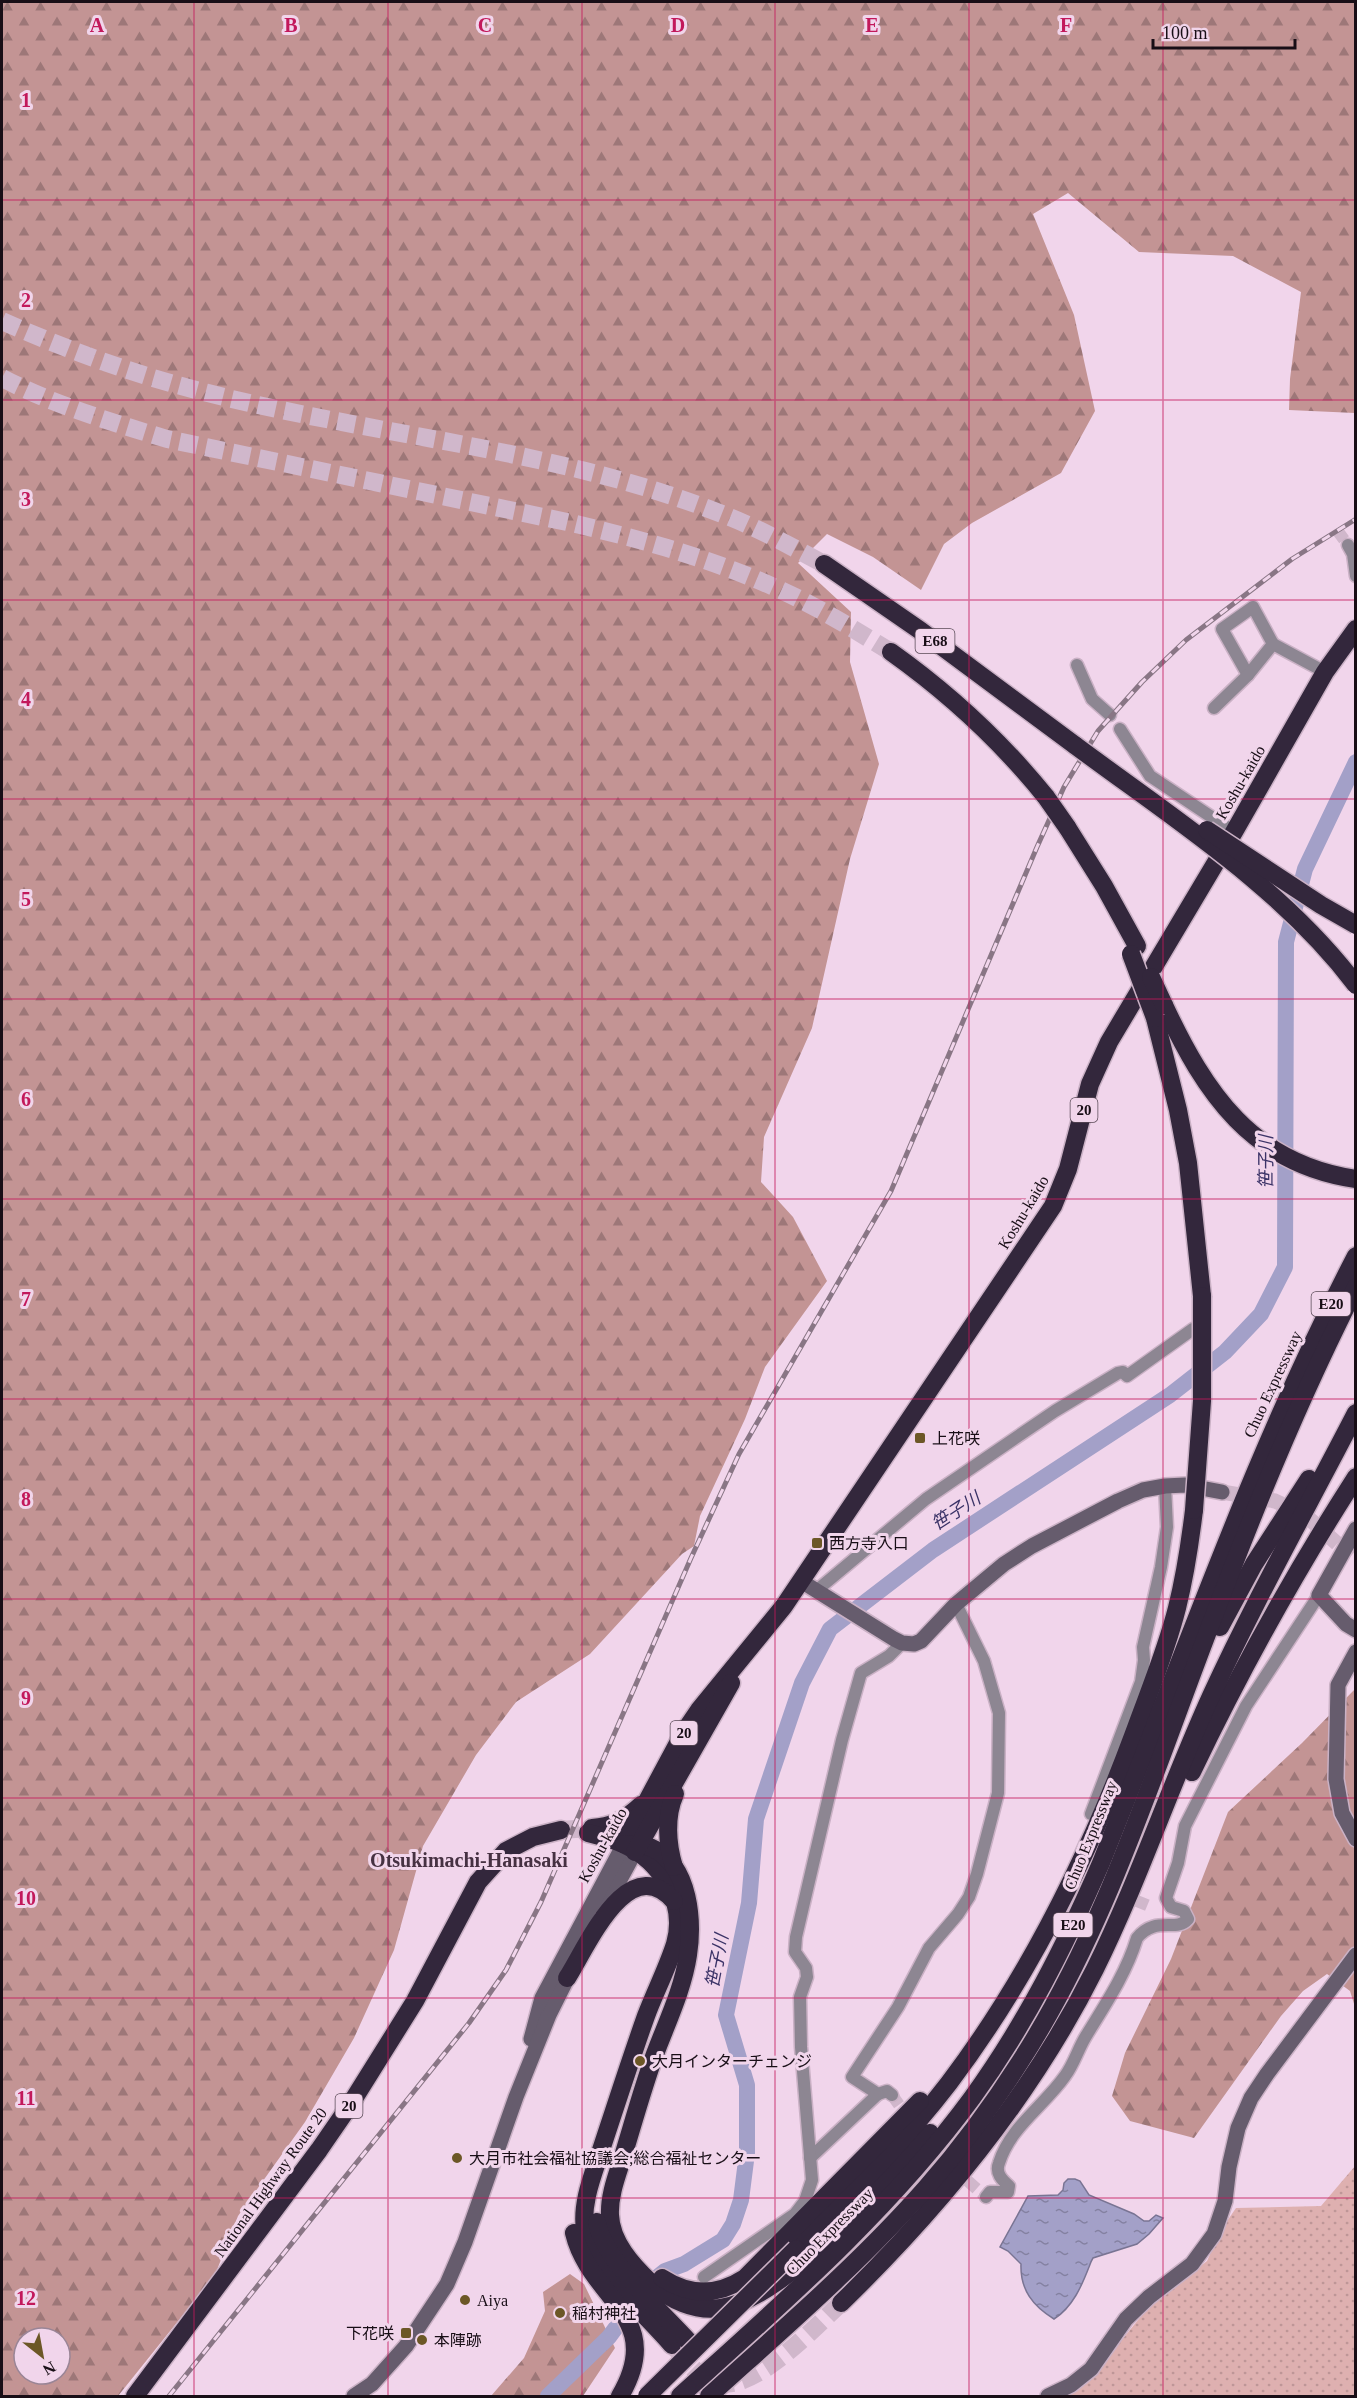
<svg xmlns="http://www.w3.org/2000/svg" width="1357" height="2398" font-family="'Times New Roman','Noto Sans JP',serif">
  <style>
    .grass { fill: url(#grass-dots) }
    .forest { fill: url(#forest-firs); fill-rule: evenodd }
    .water { fill: url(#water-ripples); stroke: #797493; stroke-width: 1.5 }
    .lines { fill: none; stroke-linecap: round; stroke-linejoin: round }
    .river { stroke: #a3a0c8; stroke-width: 16 }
    .street-tunnel { stroke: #d0b7cb; stroke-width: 12; stroke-dasharray: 12 6; stroke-linecap: butt }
    .secondary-tunnel { stroke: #d0b7cb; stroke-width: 15; stroke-dasharray: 15 8; stroke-linecap: butt }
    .highway-tunnel { stroke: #d0b7cb; stroke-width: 18; stroke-dasharray: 18 9; stroke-linecap: butt }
    .street-casing { stroke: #cab1c5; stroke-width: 15 }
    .secondary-casing { stroke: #cab1c5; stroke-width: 18 }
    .highway-casing { stroke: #cab1c5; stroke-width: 21 }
    .street { stroke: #8d8692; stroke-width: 12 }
    .secondary { stroke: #665c6d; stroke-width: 15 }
    .highway { stroke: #33273c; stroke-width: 18 }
    .rail-casing { stroke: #897685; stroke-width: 5 }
    .rail { stroke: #f1d5eb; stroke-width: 3; stroke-dasharray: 9; stroke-linecap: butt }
    .highway-bridge-casing { stroke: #cab1c5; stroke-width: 21; stroke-linecap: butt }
    .highway-bridge { stroke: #33273c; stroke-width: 18 }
    .grid { fill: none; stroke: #c2185b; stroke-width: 1.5; stroke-opacity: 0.55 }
    .poi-dot { fill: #6c5726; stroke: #f1d5eb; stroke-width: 2 }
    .labels { text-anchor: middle; stroke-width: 6; stroke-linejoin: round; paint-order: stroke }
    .shield { fill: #f1d5eb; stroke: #594a56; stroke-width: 1.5 }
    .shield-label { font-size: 15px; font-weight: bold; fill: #180e16 }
    .street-label { font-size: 16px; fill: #180e16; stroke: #f1d5eb }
    .poi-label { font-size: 16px; fill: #180e16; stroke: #f1d5eb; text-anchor: start }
    .water-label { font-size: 18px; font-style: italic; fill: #3b3367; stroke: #f1d5eb }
    .quarter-label { font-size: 20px; font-weight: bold; fill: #463142; stroke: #f1d5eb }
    .grid-label { font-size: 20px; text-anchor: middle; font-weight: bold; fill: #c2185b; stroke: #f1d5eb; stroke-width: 6; stroke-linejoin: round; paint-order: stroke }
  </style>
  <defs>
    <pattern id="grass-dots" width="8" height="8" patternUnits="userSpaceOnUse" patternTransform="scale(1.5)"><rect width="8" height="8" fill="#deb0b0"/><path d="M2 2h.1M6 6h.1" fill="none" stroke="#be9697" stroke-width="1.8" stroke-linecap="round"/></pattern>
    <pattern id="forest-firs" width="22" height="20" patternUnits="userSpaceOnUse" patternTransform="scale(1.5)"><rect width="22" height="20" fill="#c39494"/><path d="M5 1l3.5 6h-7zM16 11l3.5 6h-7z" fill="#9d7778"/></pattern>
    <pattern id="water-ripples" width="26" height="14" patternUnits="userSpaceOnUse" patternTransform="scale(1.5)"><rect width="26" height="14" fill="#a3a0c8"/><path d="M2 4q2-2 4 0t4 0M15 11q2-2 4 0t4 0" fill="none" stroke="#8481a1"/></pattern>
  </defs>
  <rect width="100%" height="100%" fill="#f1d5eb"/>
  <!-- grass -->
  <polygon class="grass" points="1355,2166 1355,2396 1063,2396 1089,2380 1147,2309 1207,2261 1221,2230 1236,2208 1321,2206"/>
  <!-- forest -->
  <g class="forest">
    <path d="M 2,2 L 1355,2 L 1355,413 L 1289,410 L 1290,379 L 1301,292 L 1233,256 L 1139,252 L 1068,193 L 1033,214 L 1074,315 L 1095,411 L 1061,473 L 972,523 L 944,544 L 921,590 L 873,557 L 827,534 L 798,563 L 851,612 L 850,662 L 879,764 L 850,859 L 812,1028 L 764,1137 L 761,1182 L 793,1217 L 827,1281 L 765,1367 L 745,1419 L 700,1516 L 694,1546 L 682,1554 L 590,1654 L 516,1702 L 476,1755 L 423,1846 L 394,1950 L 354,2038 L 305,2122 L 238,2216 L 215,2275 L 118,2396 L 2,2396 ZM 24,2338 L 60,2338 L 60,2374 L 24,2374 Z"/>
    <polygon points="1355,1689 1355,2007 1350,1991 1327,1974 1303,1991 1281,2016 1194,2138 1130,2121 1112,2096 1125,2053 1171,1959 1228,1812 1302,1743"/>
    <polygon points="570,2274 584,2284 615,2348 583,2396 491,2396 524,2358 545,2311 543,2292"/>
  </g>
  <!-- water -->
  <path class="water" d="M 1068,2179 L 1075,2179 L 1080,2181 L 1089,2195 L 1134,2214 L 1144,2221 L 1149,2221 L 1156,2215 L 1163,2218 L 1149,2234 L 1137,2244 L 1093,2258 C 1091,2261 1090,2264 1089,2267 C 1082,2285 1073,2307 1054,2319 C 1033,2306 1020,2290 1021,2264 L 1008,2251 L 1000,2247 L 1028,2196 L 1058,2195 L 1063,2190 L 1064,2183 Z"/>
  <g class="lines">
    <!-- river -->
    <g class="river">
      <polyline points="649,2284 665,2271 684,2264 723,2240 733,2224 741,2200 747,2153 747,2085 726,2015 749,1903 756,1819 802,1683 830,1629 933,1550 1170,1395 1225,1352 1261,1314 1285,1267 1286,942 1305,869 1356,762"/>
      <polyline points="548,2396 609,2337 631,2307"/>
    </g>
    <!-- street-tunnel -->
    <g class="street-tunnel">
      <polyline points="1337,530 1348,545"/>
      <polyline points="1103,1887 1149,1906"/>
      <polyline points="892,2095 910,2120"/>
      <polyline points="927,2145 986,2197"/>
    </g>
    <!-- secondary-tunnel -->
    <polyline class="secondary-tunnel" points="1222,1492 1275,1501 1305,1515 1351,1556"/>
    <!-- highway-tunnel -->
    <g class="highway-tunnel">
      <path d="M 2,321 C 61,347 121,370 185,387 C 364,436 553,446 727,516 C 760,529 792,547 824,564"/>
      <path d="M 2,378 C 54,405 111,422 167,439 L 567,522 C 649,541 732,564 807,603 C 836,618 863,635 891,652"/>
      <polyline points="561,1830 592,1828"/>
      <path d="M 675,2348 C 687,2361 699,2379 717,2383 C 755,2392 815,2327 841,2303"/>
    </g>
    <!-- street casing -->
    <g class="street-casing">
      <g id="street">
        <polyline points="1348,545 1353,554 1356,576"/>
        <polyline points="1077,665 1092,699 1110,715"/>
        <polyline points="1248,675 1222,629 1253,607 1273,644"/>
        <polyline points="1214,708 1248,675 1273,644 1325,672"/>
        <polyline points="1120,729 1150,776 1234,832"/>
        <polyline points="816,1591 926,1499 1055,1411 1118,1373 1123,1372 1127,1376 1193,1329"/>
        <polyline points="1091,1814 1141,1682 1144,1660 1143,1647 1161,1567 1167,1527 1165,1486"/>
        <polyline points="892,2095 887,2091 878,2094 852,2077 898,2007 929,1948 958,1914 969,1897 977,1874 998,1793 999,1713 984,1661 956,1604"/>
        <polyline points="810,2158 878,2094"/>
        <path d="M 986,2197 L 990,2192 L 1008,2192 L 1009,2186 C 1002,2180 995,2173 999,2163 C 1010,2127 1044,2106 1065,2076 C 1074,2064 1078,2049 1086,2036 C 1105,2005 1126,1974 1137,1938 C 1156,1915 1176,1933 1188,1919 L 1184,1911 L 1171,1907 L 1166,1898 L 1178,1863 L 1185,1826 L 1246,1706 L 1319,1595"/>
        <polyline points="704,2277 795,2214 805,2201 812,2180 801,2047 800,1997 807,1977 806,1968 795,1952 796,1937 842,1740 861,1673 889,1656 902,1643"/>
      </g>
    </g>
    <!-- secondary casing -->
    <g class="secondary-casing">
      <g id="secondary">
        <polyline points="1356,1529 1319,1595 1346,1624 1356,1630"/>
        <polyline points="801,1581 894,1639 902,1643 914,1644 921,1641 956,1604 1004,1564 1032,1546 1118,1501 1143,1490 1165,1486 1185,1485 1222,1492"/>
        <polyline points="1356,1652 1338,1685 1336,1779 1342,1813 1356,1839"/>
        <polyline points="603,1911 635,1852"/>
        <polyline points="531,2039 542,1998 624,1844"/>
        <polyline points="354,2396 372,2384 406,2346 447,2284 465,2242 516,2097 549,2015 572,1969"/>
        <polyline points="1048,2396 1071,2385 1091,2369 1126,2319 1149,2297 1192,2264 1214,2234 1225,2201 1229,2167 1238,2128 1251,2098 1267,2074 1356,1955"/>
      </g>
    </g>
    <!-- highway casing -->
    <g class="highway-casing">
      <g id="highway">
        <polyline points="824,564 921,631 1076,746"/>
        <path d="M 891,652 C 950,694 1000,740 1046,797"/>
        <polyline points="1067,827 1104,886 1137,946"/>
        <path d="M 1164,1005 C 1205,1093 1252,1164 1356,1179"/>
        <polyline points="1155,1018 1178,1110 1188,1163 1202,1296"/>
        <polyline points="1220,1627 1254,1564 1309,1479"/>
        <path d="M 1192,1772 C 1240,1671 1295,1572 1356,1477"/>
        <path d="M 592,1828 C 612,1827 626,1819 641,1805"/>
        <path d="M 588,1833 C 600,1836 612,1839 623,1844 C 661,1861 687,1903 675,1944 C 667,1969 655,1992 646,2016 C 630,2061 616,2105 601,2150 C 593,2175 581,2203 585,2230 C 592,2269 646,2314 672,2345"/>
        <polyline points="624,1844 684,1732 699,1710 784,1606 1053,1206 1068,1169 1090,1084 1109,1042 1234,832 1325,672 1356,629"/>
        <path d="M 624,1844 C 634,1844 645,1844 654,1849 C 690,1867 693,1922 688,1955 C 683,1989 667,2022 655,2054 C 643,2087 634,2120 624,2153 C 618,2173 609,2194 610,2215 C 611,2242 632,2265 651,2283 C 670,2300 695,2312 721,2308 C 786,2298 885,2183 930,2133"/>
        <polyline points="635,1852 731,1683"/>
        <path d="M 674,1867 C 667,1844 665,1816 675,1794"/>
        <path d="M 567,1978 C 587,1947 628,1849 674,1901"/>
        <path d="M 597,2222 C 603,2260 662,2312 689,2342"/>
        <path d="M 574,2233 C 590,2300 667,2316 620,2396"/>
        <path d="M 796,2249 C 849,2196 903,2143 949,2083 C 1029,1977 1087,1860 1133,1736 C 1148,1694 1166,1652 1177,1608 C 1185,1576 1190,1543 1194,1510"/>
        <path d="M 662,2278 C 690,2296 717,2296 745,2278 L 920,2101"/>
        <path d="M 841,2303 C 942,2205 1032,2095 1095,1969 C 1139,1880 1170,1786 1211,1696 C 1255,1600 1307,1508 1356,1413"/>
        <polyline points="135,2396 319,2150 350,2105 415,2001 478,1882 506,1851 533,1837 561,1830"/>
        <path d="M 680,2396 C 783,2303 889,2211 972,2098 C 1025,2025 1065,1946 1101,1863 C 1183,1660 1254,1451 1356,1256"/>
        <path d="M 709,2396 C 783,2329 860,2263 926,2188 C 961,2148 992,2106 1020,2062 C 1093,1949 1137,1822 1183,1698 C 1235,1558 1288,1420 1356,1287"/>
      </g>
    </g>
    <!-- street -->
    <use href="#street" class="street"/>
    <!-- secondary -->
    <use href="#secondary" class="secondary"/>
    <!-- highway -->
    <use href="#highway" class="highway"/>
    <!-- rail casing -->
    <g class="rail-casing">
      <polyline id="rail" points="169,2396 469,2023 506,1970 541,1902 691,1558 739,1454 891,1191 1037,847 1064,787 1098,731 1142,682 1186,640 1292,559 1356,519"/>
    </g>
    <!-- rail -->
    <use href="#rail" class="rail"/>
    <!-- highway-bridge casing -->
    <g class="highway-bridge-casing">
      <g id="highway-bridge">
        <path d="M 1076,746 C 1174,819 1282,887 1356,985"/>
        <polyline points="1046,797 1067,827"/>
        <polyline points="1207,830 1321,905 1356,925"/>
        <polyline points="1131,954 1155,1018"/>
        <polyline points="1151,977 1164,1005"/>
        <polyline points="1194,1510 1202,1401 1202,1296"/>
        <polyline points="647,2396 796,2249"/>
      </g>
    </g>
    <!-- highway-bridge -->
    <use href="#highway-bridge" class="highway-bridge"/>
  </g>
  <!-- grid -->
  <path class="grid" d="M 194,2 L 194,2396M 388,2 L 388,2396M 582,2 L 582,2396M 775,2 L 775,2396M 969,2 L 969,2396M 1163,2 L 1163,2396M 2,200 L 1356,200M 2,400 L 1356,400M 2,600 L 1356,600M 2,799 L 1356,799M 2,999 L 1356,999M 2,1199 L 1356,1199M 2,1399 L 1356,1399M 2,1599 L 1356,1599M 2,1798 L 1356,1798M 2,1998 L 1356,1998M 2,2198 L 1356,2198"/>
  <!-- markers -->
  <g class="poi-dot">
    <rect x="914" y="1432" width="12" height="12" rx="3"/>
    <rect x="811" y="1537" width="12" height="12" rx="3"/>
    <circle cx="640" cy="2061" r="6"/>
    <circle cx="457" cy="2158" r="6"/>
    <circle cx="465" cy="2300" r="6"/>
    <circle cx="560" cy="2313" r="6"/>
    <rect x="400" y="2327" width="12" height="12" rx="3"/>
    <circle cx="422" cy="2340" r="6"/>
  </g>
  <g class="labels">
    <!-- shield labels -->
    <g class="shield">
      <rect x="915.5" y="629" width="39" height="24" rx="4.5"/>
      <rect x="1070.5" y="1098" width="27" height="24" rx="4.5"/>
      <rect x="1311.5" y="1292" width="39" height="24" rx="4.5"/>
      <rect x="670.5" y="1721" width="27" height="24" rx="4.5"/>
      <rect x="1053.5" y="1913" width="39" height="24" rx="4.5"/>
      <rect x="335.5" y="2094" width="27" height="24" rx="4.5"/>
    </g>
    <g class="shield-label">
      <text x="935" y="646">E68</text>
      <text x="1084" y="1115">20</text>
      <text x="1331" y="1309">E20</text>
      <text x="684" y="1738">20</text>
      <text x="1073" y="1930">E20</text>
      <text x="349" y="2111">20</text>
    </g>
    <!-- street labels -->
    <g class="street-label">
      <text transform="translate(1240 782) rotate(-60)" y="6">Koshu-kaido</text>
      <text transform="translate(1023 1212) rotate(-59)" y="6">Koshu-kaido</text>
      <text transform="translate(1272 1384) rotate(-65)" y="6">Chuo Expressway</text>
      <text transform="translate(1090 1835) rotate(-68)" y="6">Chuo Expressway</text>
      <text transform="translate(602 1845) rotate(-61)" y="6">Koshu-kaido</text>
      <text transform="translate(270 2182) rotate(-54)" y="6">National Highway Route 20</text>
      <text transform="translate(829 2231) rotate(-45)" y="6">Chuo Expressway</text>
    </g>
    <!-- poi labels -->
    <g class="poi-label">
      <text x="932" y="1444">上花咲</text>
      <text x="829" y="1549">西方寺入口</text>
      <text x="652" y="2067">大月インターチェンジ</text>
      <text x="469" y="2164">大月市社会福祉協議会;総合福祉センター</text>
      <text x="477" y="2306">Aiya</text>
      <text x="572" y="2319">稲村神社</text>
      <text x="394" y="2339" text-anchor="end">下花咲</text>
      <text x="434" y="2346">本陣跡</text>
    </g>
    <!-- water labels -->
    <g class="water-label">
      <text transform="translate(1266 1162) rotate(-90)" y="6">笹子川</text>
      <text transform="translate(956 1511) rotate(-33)" y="6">笹子川</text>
      <text transform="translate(717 1961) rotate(-79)" y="6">笹子川</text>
    </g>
    <!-- quarter labels -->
    <g class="quarter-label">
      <text x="469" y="1867">Otsukimachi-Hanasaki</text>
    </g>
  </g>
  <g class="grid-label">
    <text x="97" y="32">A</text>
    <text x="291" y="32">B</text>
    <text x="485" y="32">C</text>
    <text x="678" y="32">D</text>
    <text x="872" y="32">E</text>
    <text x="1066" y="32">F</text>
    <text x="26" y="107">1</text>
    <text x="26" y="307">2</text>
    <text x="26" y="506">3</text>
    <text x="26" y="706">4</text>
    <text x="26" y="906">5</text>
    <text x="26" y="1106">6</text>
    <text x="26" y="1306">7</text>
    <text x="26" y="1506">8</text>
    <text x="26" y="1705">9</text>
    <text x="26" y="1905">10</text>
    <text x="26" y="2105">11</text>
    <text x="26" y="2305">12</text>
  </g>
  <!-- border -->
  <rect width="1357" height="2398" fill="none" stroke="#180e16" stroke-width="6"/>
  <!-- north arrow -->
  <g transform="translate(42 2356) rotate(149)"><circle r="28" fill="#f1d5eb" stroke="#9a8596" stroke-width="1.5"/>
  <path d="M0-4.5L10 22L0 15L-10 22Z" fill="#6c5726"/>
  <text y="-9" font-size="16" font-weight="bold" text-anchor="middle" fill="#180e16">N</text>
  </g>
  <!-- scale -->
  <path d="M1153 39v9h142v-9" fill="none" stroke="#180e16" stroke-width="3"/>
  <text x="1162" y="39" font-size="18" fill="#180e16" stroke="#f1d5eb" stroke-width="4.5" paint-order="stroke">100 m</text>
</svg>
